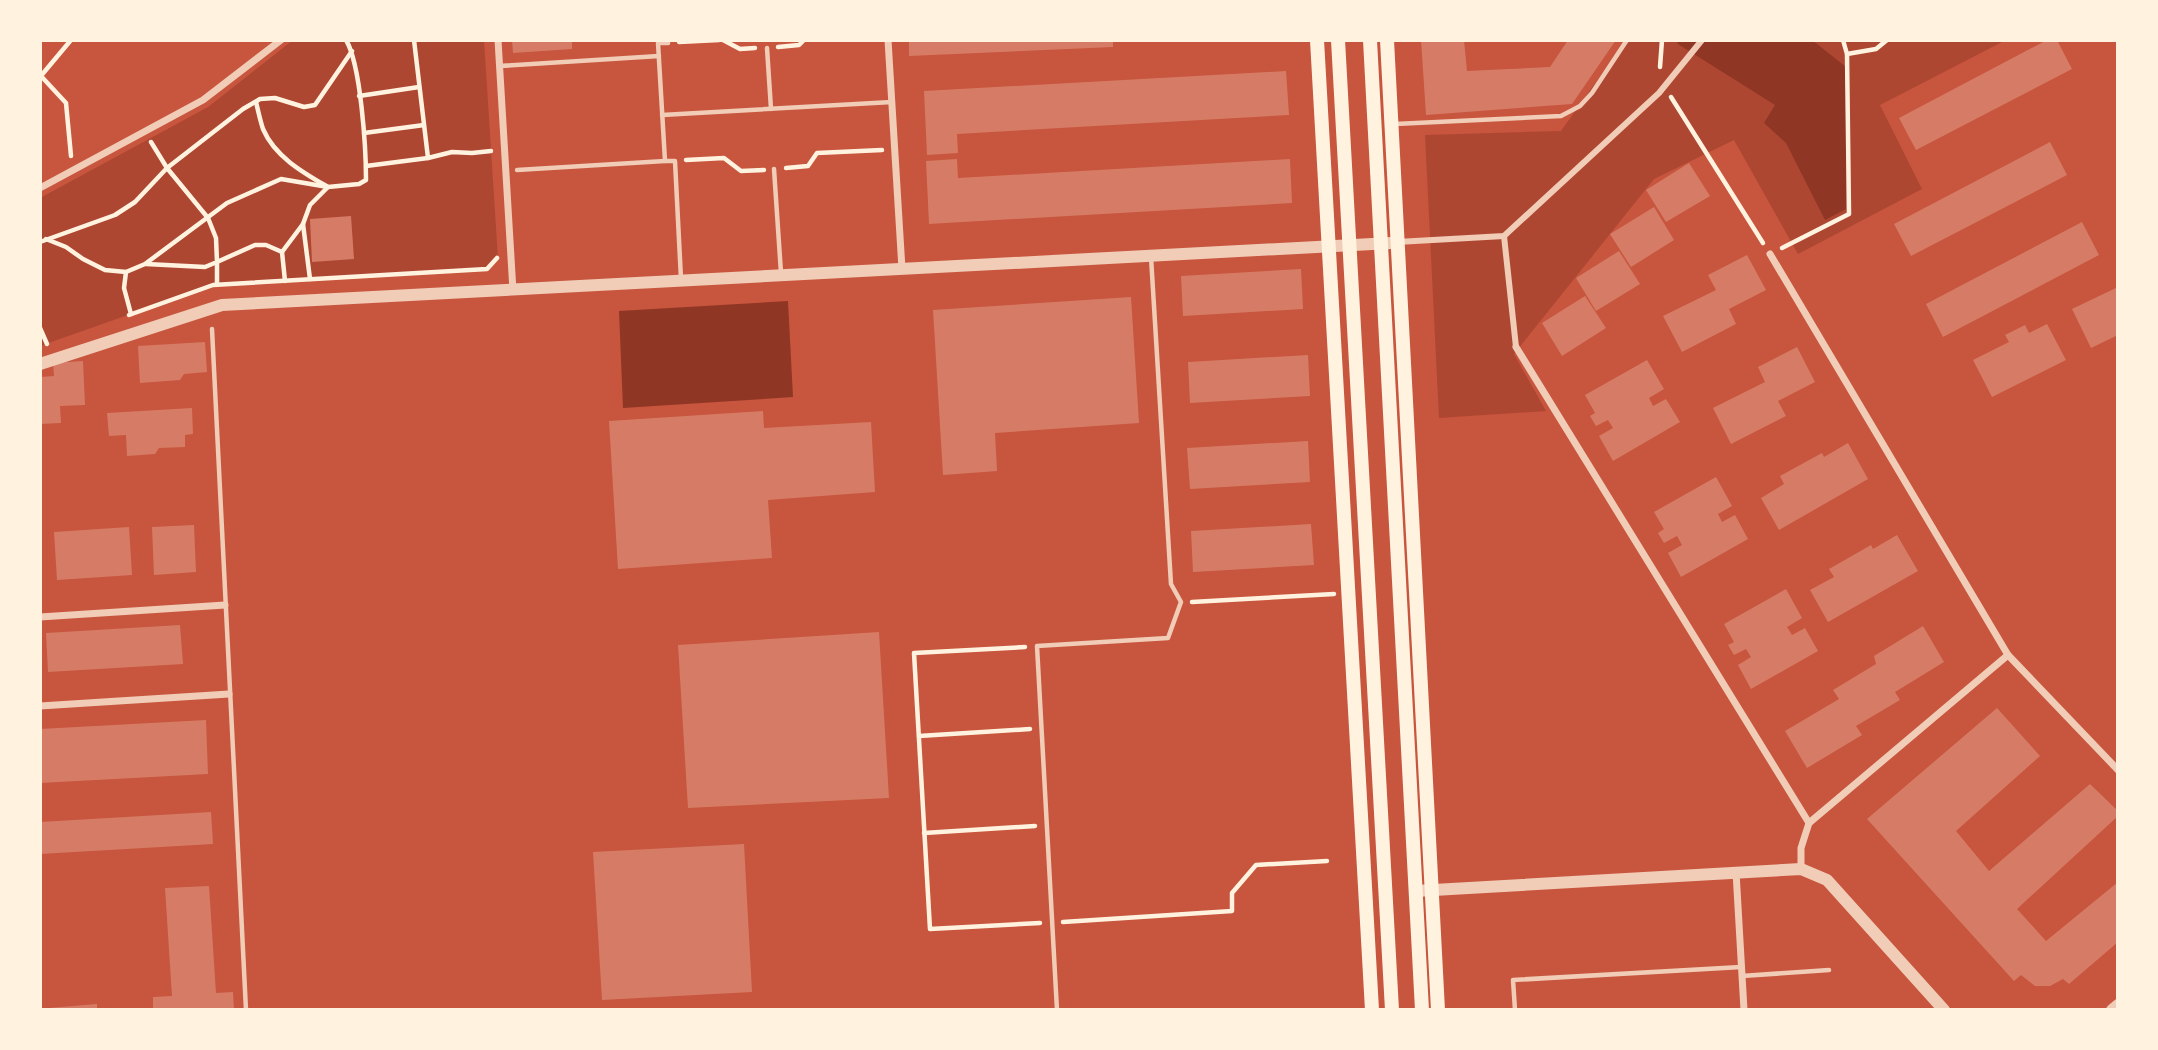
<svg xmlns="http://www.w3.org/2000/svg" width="2158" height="1050" font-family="Quicksand,sans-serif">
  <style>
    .green { fill: #ae4732 }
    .water { fill: #8f3625 }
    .building { fill: #d67c66 }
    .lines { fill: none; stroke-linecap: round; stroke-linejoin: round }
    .path { stroke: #fff3e0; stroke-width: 4.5 }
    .service { stroke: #f1ccb7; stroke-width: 4.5 }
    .pedestrian { stroke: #f1ccb7; stroke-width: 6 }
    .minor { stroke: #f1ccb7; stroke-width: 7 }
    .tertiary { stroke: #f1ccb7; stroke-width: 12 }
    .secondary { stroke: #fff3e0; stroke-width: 14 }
  </style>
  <rect width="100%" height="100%" fill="#c8553d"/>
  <!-- green -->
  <g class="green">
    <polygon points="293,40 484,40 498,259 487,269 213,285 40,346 40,198 208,107"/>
    <polygon points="1626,40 2006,40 1880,105 1922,189 1798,254 1734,140 1654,179 1514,354 1546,411 1439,418 1425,135 1561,131"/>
  </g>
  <!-- water -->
  <g class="water">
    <polygon points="1675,40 1812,40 1846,67 1846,209 1825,220 1786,143 1764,123 1775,105 1678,44"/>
    <polygon points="788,301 793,397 623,408 619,311"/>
  </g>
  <!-- building -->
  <g class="building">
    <polygon points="512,40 572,40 572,49 513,53"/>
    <polygon points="909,40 1113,40 1113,47 909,56"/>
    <polygon points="1421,40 1464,40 1467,71 1550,67 1568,40 1616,40 1572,104 1426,115"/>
    <polygon points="2047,40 2057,40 2072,69 1916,150 1899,118"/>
    <polygon points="1286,71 1289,115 957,134 958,153 927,155 924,91"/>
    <polygon points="2050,142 2067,175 1911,256 1894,224"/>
    <polygon points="957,159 958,178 1290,159 1292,203 929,224 926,161"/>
    <polygon points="1689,163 1710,196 1666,222 1646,190"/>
    <polygon points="1654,207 1674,240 1631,267 1610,234"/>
    <polygon points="351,216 354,259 312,262 310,219"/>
    <polygon points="2082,222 2099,255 1943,337 1926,304"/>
    <polygon points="1619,251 1640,284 1596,311 1576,278"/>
    <polygon points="1747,255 1766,290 1729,309 1736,324 1682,352 1663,316 1716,290 1708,275"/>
    <polygon points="1301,269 1303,309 1183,316 1181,276"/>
    <polygon points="2118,287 2118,335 2091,348 2072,309"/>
    <polygon points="1585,296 1606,328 1562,356 1542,323"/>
    <polygon points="1131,297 1139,423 995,433 997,471 943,475 933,310"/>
    <polygon points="2047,324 2066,360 1992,397 1973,360 2009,342 2005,335 2025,325 2029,333"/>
    <polygon points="205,342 207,372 184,374 180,380 140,383 138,346"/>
    <polygon points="1797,347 1815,382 1778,401 1786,416 1731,444 1713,408 1765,382 1758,367"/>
    <polygon points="1308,355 1310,396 1190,403 1188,362"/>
    <polygon points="1647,360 1664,389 1649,398 1653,406 1666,399 1680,422 1613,461 1599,436 1613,428 1608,420 1596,426 1590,416 1595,413 1585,395"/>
    <polygon points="83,361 85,405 60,406 61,423 40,424 40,377 54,376 53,363"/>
    <polygon points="192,408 193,434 185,435 185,447 159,448 155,454 127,456 126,435 109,436 107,413"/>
    <polygon points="763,411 764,428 871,422 875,492 768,500 772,558 618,569 609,421"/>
    <polygon points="1308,441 1310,482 1190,489 1187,448"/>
    <polygon points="1848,443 1868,479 1779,530 1761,498 1784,484 1780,476 1822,453 1824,457"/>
    <polygon points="1716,477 1732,506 1718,514 1722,522 1735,515 1748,539 1681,577 1668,553 1682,545 1677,536 1664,543 1658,533 1664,529 1654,512"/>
    <polygon points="1311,524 1314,565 1193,572 1191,531"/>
    <polygon points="194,525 196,572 154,575 152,527"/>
    <polygon points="129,527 132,575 57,580 54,532"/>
    <polygon points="1897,535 1918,571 1828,622 1810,590 1834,577 1829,569 1871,545 1873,549"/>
    <polygon points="1786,589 1802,618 1787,627 1792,635 1805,628 1818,651 1751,689 1738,665 1751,657 1746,649 1734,655 1728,645 1734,642 1724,624"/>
    <polygon points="180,625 183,664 48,672 46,633"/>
    <polygon points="1923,626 1944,662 1895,692 1900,700 1856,726 1862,735 1807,768 1785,731 1839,699 1833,690 1876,664 1874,656"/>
    <polygon points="879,632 889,798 688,808 678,645"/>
    <polygon points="1997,708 2040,756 1956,831 1989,871 2090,784 2118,811 2118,816 2017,909 2046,941 2118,882 2118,942 2069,984 2063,979 2050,986 2035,986 2021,975 2014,981 1867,819"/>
    <polygon points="206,720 208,774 40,783 40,729"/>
    <polygon points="211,812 213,844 40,854 40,822"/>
    <polygon points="744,844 752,992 602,1000 593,852"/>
    <polygon points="209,886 216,993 233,992 234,1010 153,1010 153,997 172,996 165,888"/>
    <polygon points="97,1004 97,1010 49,1010 49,1008"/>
  </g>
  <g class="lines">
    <!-- path -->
    <g class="path">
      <polyline points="414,40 428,158"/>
      <polyline points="723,40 740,49 755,48"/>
      <polyline points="679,42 719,40"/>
      <polyline points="778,47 799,45 804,40"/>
      <polyline points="1847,54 1876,49 1887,40"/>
      <polyline points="1660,67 1662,40"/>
      <polyline points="41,76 66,103 71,156"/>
      <polyline points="40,77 71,40"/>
      <polyline points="359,96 419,87"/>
      <polyline points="1671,97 1763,243"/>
      <path d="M 256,102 C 258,110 260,120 263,129 C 275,157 304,173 328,187 L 310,205 L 303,224 L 310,279"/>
      <polyline points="364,133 424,125"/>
      <polyline points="686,160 724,158 741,171 764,170"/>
      <polyline points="366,166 428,158 452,152 472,153 491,151"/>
      <polyline points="786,168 808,166 817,153 882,150"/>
      <path d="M 46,239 L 66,247 L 83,259 L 105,270 L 126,272 L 145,264 L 227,203 L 281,179 L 328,187 L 359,184 L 366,180 C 366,149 361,65 346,40"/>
      <polyline points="40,242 115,215 135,202 167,168 243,109 260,99 275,98 304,107 315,105 352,51"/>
      <polyline points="1782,248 1849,214 1847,54 1843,40"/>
      <polyline points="282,252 285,281"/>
      <polyline points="146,264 205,267 217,262 216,238 208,218 167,168 151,142"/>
      <polyline points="126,272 124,288 131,314"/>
      <polyline points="217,284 217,262 255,245 266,245 282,252 303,224"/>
      <polyline points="129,315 213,285 487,269 497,258"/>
      <polyline points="40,328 47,344"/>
      <polyline points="1192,602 1334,594"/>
      <polyline points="1025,647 914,653 930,929 1040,923"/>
      <polyline points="919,736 1030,729"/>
      <polyline points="924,833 1035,826"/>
      <polyline points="1063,922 1232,911 1232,893 1256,865 1327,861"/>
    </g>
    <!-- service -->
    <g class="service">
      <polyline points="667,40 668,43 658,43 665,161 675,161 681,279"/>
      <polyline points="767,48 771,109"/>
      <polyline points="500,66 659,56"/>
      <polyline points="662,115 892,102"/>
      <polyline points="1395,124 1561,116 1580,106 1592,93 1627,40"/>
      <polyline points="774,169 781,273"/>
      <polyline points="517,170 665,161"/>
      <polyline points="212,329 246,1010"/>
      <polyline points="1742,976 1829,970"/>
      <polyline points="1057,1010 1037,646 1168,638 1181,602 1171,584 1151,257"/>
      <polyline points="1515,1010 1513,980 1741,967"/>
    </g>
    <!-- pedestrian -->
    <g class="pedestrian">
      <polyline points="1504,236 1516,347"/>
      <polyline points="1397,242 1504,236 1659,93 1702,40"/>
    </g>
    <!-- minor -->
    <g class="minor">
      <polyline points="498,40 513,291"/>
      <polyline points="888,40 902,269"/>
      <polyline points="40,188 203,100 281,40"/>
      <polyline points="1770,254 2008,655 2118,770"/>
      <polyline points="1516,347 1809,823"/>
      <polyline points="40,617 225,605"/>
      <polyline points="40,706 229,694"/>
      <polyline points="1801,869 1801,848 1809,823 2008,655"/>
      <polyline points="1736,872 1744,1010"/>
    </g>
    <!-- tertiary -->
    <g class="tertiary">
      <polyline points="40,364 222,305 1391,243"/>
      <polyline points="1416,891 1801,869 1827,880 1944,1010"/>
      <polyline points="2112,1010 2118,1005"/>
    </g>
    <!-- secondary -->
    <g class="secondary">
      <polyline points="1317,40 1372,1010"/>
      <polyline points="1338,40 1392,1010"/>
      <polyline points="1370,40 1422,1010"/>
      <polyline points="1387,40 1438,1010"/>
    </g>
  </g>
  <!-- border -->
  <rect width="2158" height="1050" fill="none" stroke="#fff3e0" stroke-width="84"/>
</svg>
